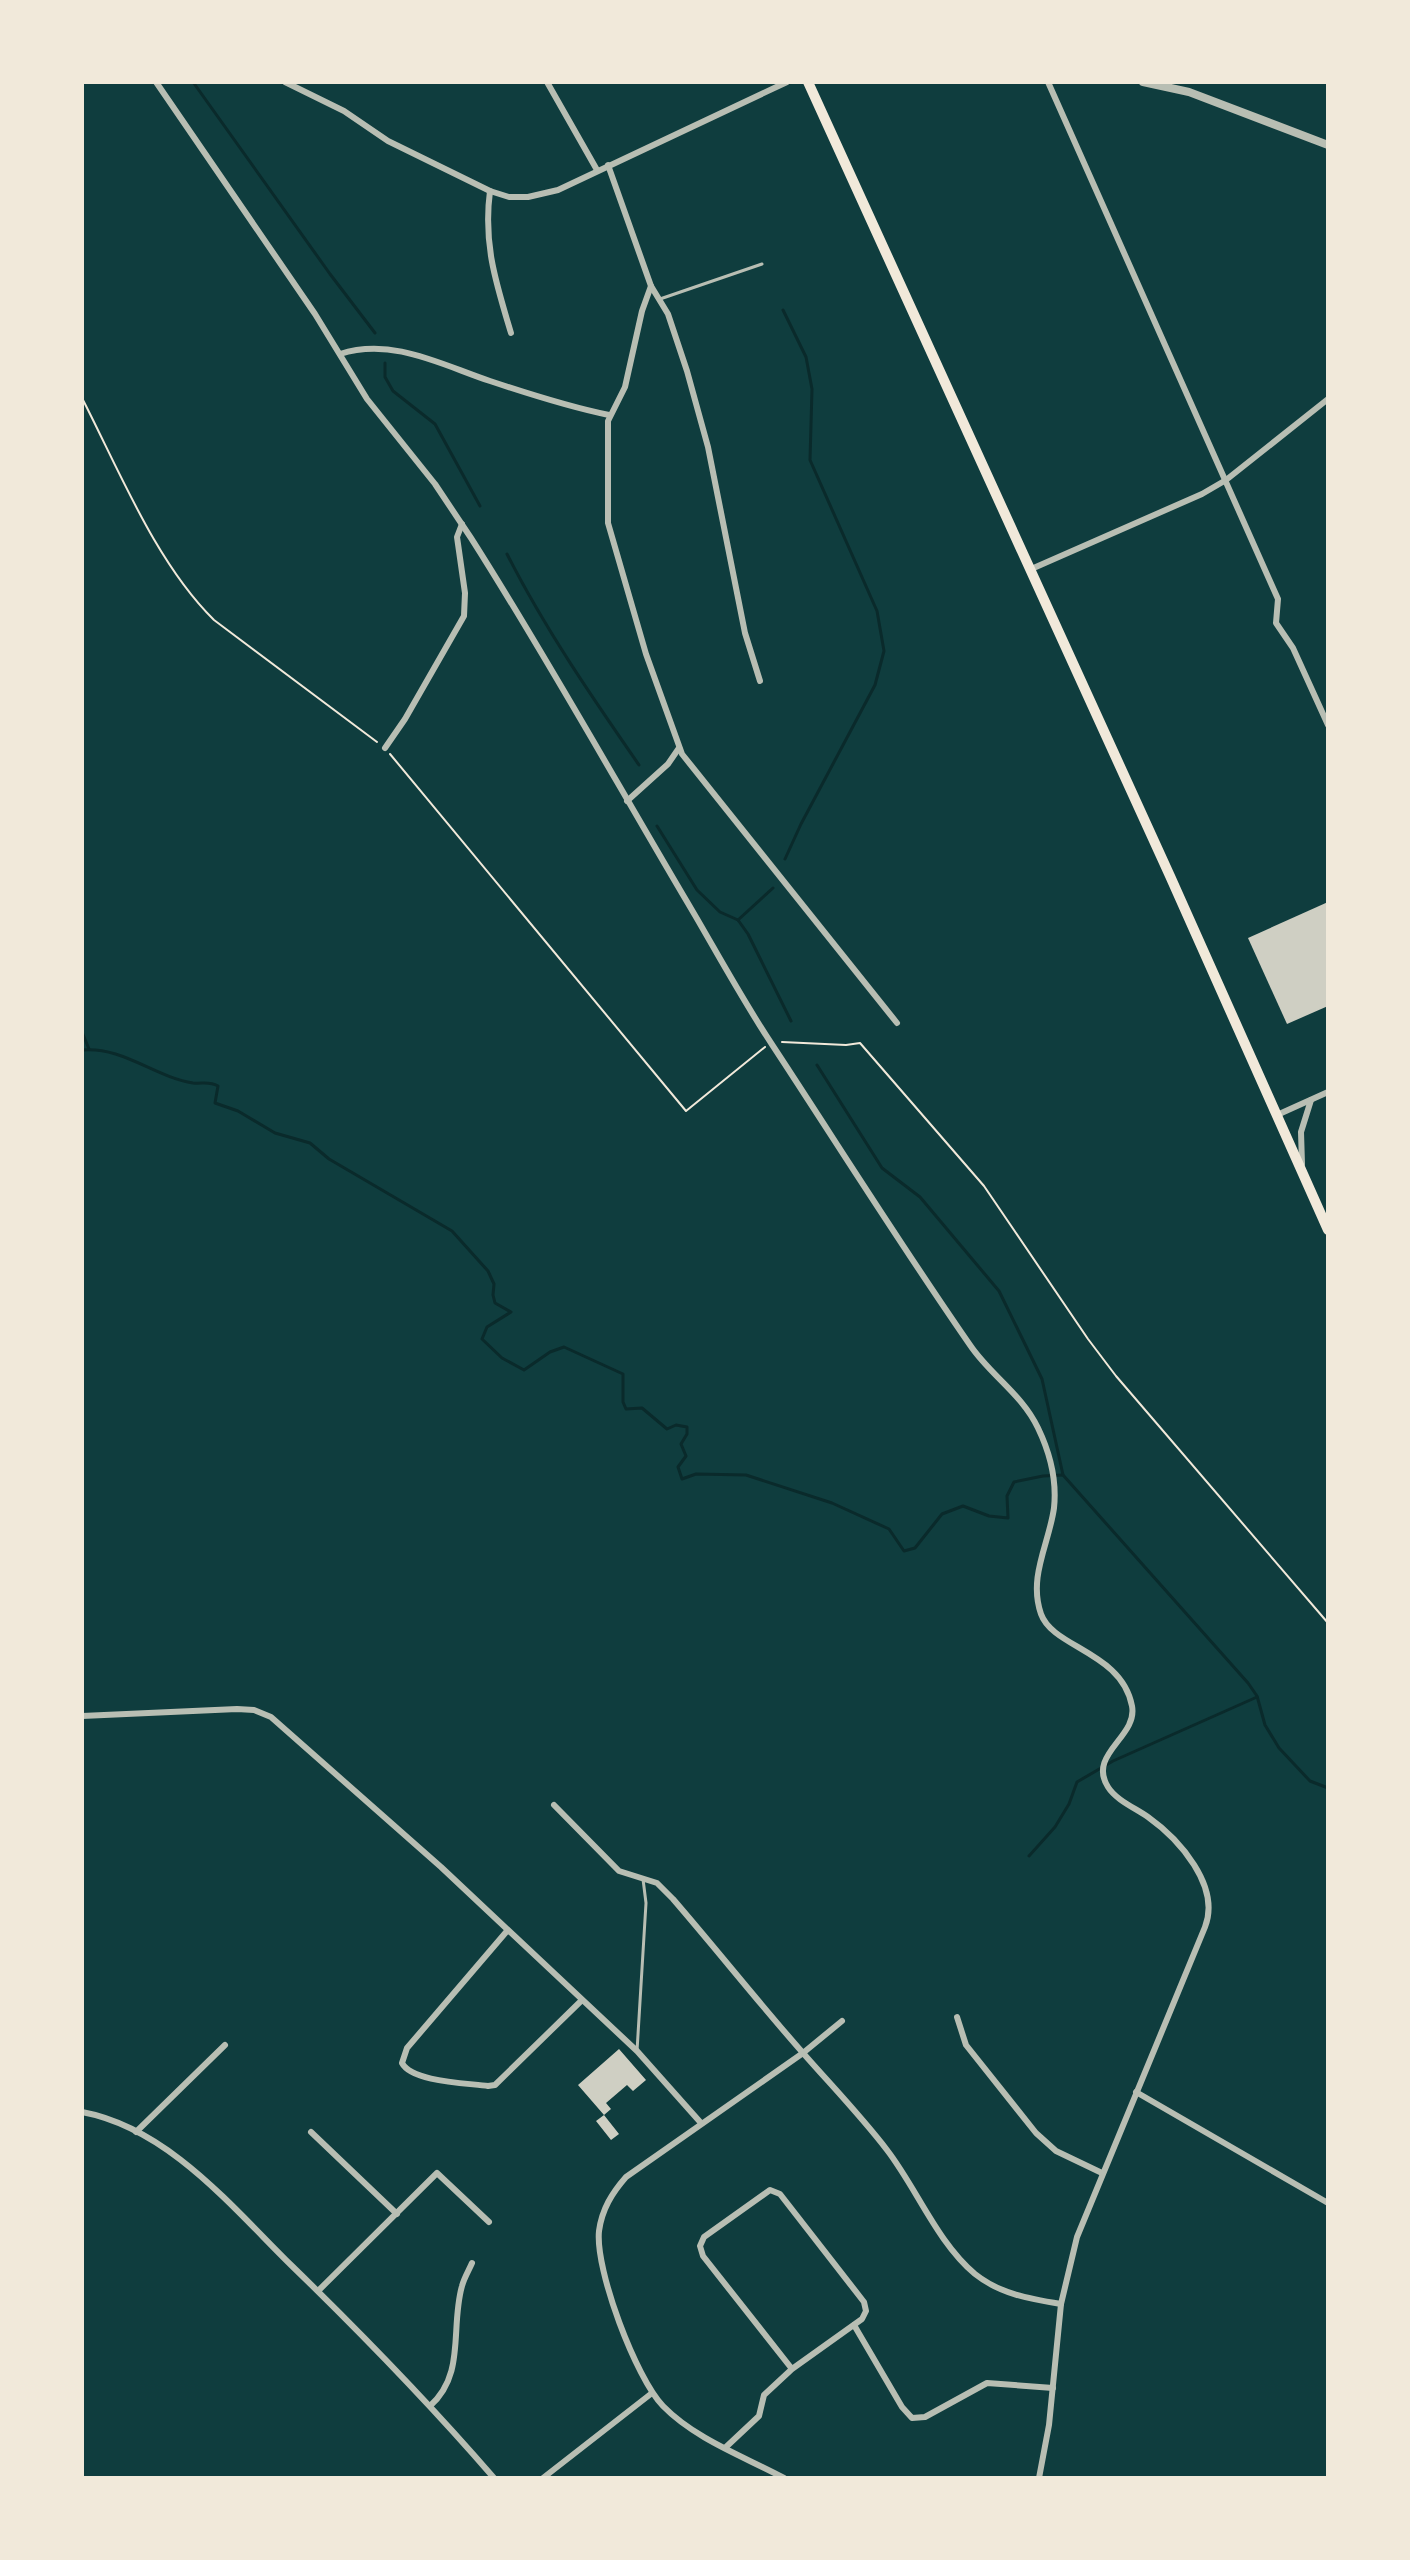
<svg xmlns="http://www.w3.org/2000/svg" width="1410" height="2560" font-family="'Exo 2',sans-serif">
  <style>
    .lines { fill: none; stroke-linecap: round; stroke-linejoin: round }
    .stream { stroke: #0a2a2b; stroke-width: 3 }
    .building { fill: #cfcfc3 }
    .path { stroke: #f1e9da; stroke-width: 2 }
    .service { stroke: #b8beb3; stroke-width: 3 }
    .minor { stroke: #b8beb3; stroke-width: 6 }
    .tertiary { stroke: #b8beb3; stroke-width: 8 }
    .primary { stroke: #f1e9da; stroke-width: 10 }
  </style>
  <rect width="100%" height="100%" fill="#0f3d3e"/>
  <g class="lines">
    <!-- stream -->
    <g class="stream">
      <polyline points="193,82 330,274 375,333"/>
      <polyline points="783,310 806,357 812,389 810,460 877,611 884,651 875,685 801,824 785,859"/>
      <polyline points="385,363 385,377 393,391 435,424 480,506"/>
      <path d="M 507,554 C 545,629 592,697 639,765"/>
      <polyline points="657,826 697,890 720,912 738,920 748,934 791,1021"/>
      <polyline points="738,920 773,888"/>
      <polyline points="82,1032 89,1049"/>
      <path d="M 82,1050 C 122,1046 155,1077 193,1083 C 203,1084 209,1081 218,1086 L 215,1103 L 238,1111 L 275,1133 L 310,1143 L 329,1159 L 452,1231 L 488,1271 L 494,1284 L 493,1295 L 495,1303 L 511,1312 L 487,1327 L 482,1339 L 502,1358 L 524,1370 L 550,1352 L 564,1347 L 623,1374 L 623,1402 L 626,1409 L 642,1408 L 667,1429 L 676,1425 L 687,1427 L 687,1434 L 681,1444 L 686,1456 L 678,1467 L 682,1479 L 696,1474 L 746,1475 L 832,1503 L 889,1529 L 904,1551 L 915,1548 L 942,1514 L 963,1506 L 989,1516 L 1008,1518 L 1007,1496 L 1014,1482 L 1043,1476 L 1063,1475"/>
      <polyline points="817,1065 882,1168 920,1197 999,1291 1042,1379 1063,1475 1248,1683 1257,1696 1265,1725 1279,1748 1310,1781 1328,1788"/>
      <polyline points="1029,1856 1055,1827 1069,1804 1077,1782 1113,1761 1257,1697"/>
    </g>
  </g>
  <!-- building -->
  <g class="building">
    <polygon points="1328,902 1328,1006 1287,1024 1248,938"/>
    <polygon points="619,2049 646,2080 633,2091 627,2085 606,2103 611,2109 604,2115 619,2134 611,2140 596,2121 604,2115 578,2085"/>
  </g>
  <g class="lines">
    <!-- path -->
    <g class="path">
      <path d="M 82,398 C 119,470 156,563 214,620 L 377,742"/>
      <polyline points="390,754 686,1111 765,1047"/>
      <polyline points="782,1042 846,1045 860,1043 984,1186 1088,1339 1116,1376 1328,1623"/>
    </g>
    <!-- service -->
    <g class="service">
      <polyline points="660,299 762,264"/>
      <polyline points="637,2051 646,1903 643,1879"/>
    </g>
    <!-- minor -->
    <g class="minor">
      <path d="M 156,82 L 315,314 L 367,399 L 435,484 L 471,538 C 550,662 621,791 696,917 C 721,960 745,1004 773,1046 C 838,1145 902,1247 970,1345 C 990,1375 1022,1394 1038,1428 C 1050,1453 1057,1480 1054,1508 C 1049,1544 1028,1577 1041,1614 C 1053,1648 1122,1652 1132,1706 C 1138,1737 1087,1754 1108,1787 C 1116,1800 1135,1808 1148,1817 C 1179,1839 1221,1886 1205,1927 L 1077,2237 L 1061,2304 L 1049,2425 L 1039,2478"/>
      <polyline points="285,82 344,111 388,141 490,191 509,197 528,197 558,190 787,82"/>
      <polyline points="547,82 597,170"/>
      <polyline points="1048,82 1278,599 1276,623 1293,648 1328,725"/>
      <polyline points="608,165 651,286 668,314 687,371 708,447 745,633 760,681"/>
      <path d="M 490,191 C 483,244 496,283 511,333"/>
      <polyline points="651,286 642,311 625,387 608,421 608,523 646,654 682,754 897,1023"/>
      <path d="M 340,354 C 392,337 442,365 490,381 C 529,394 569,407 609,415"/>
      <polyline points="1029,570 1202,494 1226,480 1328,399"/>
      <polyline points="385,748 405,719 464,616 465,593 457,537 462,524"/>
      <polyline points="627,801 668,764 679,748"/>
      <polyline points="1277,1115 1328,1092"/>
      <polyline points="1302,1164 1301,1132 1311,1100"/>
      <polyline points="82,1716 237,1709 254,1710 271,1717 441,1867 637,2051 701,2123"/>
      <path d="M 554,1805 L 619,1871 L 657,1883 L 673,1899 C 717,1950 759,2003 803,2053 C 831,2085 861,2116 887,2150 C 917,2189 937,2242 975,2274 C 1000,2294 1030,2299 1061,2304"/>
      <path d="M 507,1931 L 407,2048 L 402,2063 C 412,2082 467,2083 488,2086 L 495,2085 L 581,2001"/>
      <polyline points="957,2017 966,2045 1036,2133 1056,2151 1102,2173"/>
      <polyline points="1136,2092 1328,2203"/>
      <path d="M 82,2112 C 168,2128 232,2207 291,2265 C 362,2334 430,2404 494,2478"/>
      <polyline points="136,2132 225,2045"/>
      <polyline points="311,2132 397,2214"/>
      <polyline points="318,2291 437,2173 489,2222"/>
      <polyline points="854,2325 902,2407 912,2418 925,2417 987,2383 1053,2388"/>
      <path d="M 430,2406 C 466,2374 450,2328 462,2286 C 464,2278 469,2270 472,2263"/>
      <polyline points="726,2447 759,2416 764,2395 792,2369 862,2319 866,2311 864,2302 780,2194 770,2190 704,2237 700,2246 703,2256 792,2369"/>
      <polyline points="543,2478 652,2393"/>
      <path d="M 784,2478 C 745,2457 695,2439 663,2406 C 636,2378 595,2270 599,2231 C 602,2209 612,2193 626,2177 L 803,2053 L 842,2021"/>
    </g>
    <!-- tertiary -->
    <polyline class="tertiary" points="1143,82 1189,92 1328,145"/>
    <!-- primary -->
    <polyline class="primary" points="808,82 1170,876 1328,1230"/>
  </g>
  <!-- border -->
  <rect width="1410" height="2560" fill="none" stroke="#f1e9da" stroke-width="168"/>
</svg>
